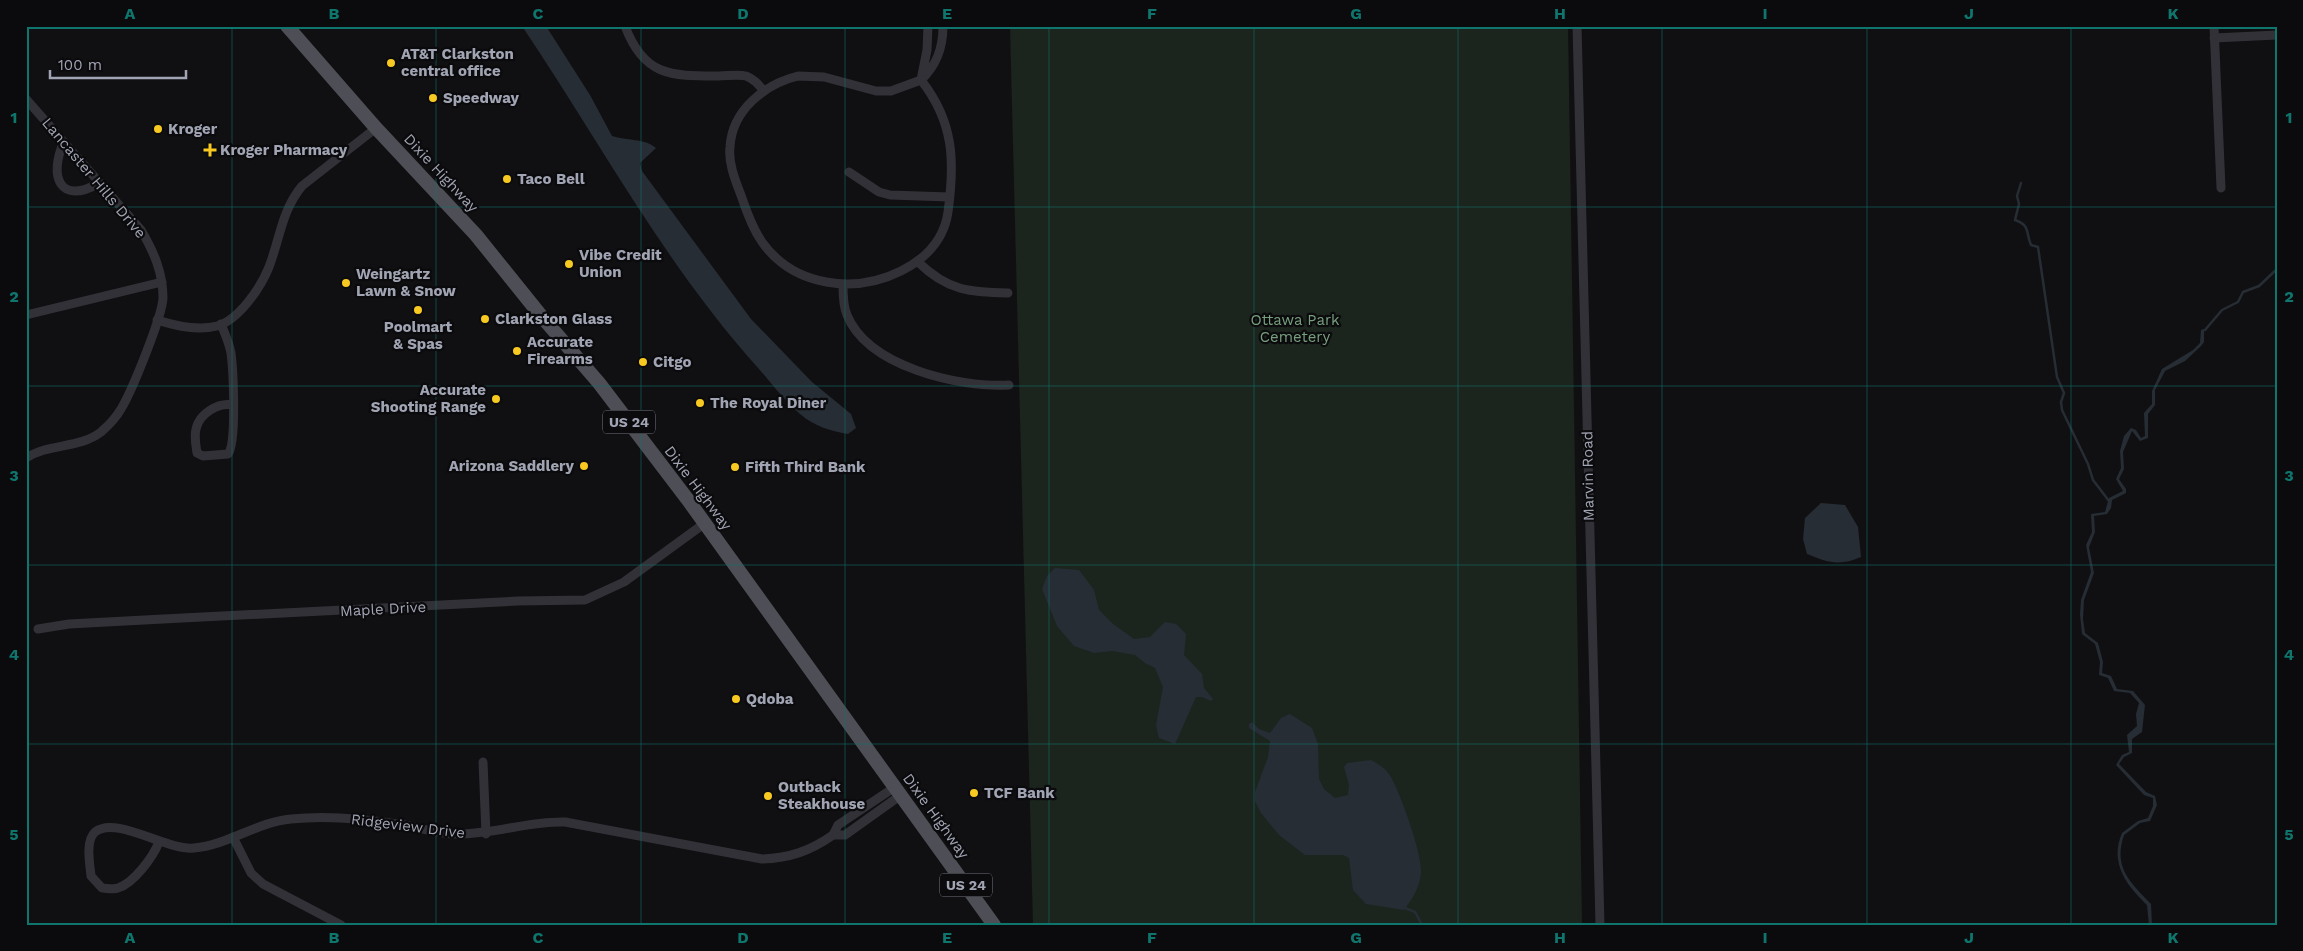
<svg xmlns="http://www.w3.org/2000/svg" width="2303" height="951" font-family="'Work Sans',sans-serif">
  <style>
    .green { fill: #1c241e }
    .water { fill: #262d35 }
    .lines { fill: none; stroke-linecap: round; stroke-linejoin: round }
    .stream { stroke: #262d35; stroke-width: 2.5 }
    .street { stroke: #313137; stroke-width: 9 }
    .primary { stroke: #4d4e56; stroke-width: 14 }
    .grid { fill: none; stroke: #0f766e; stroke-width: 1; stroke-opacity: 0.55 }
    .poi-dot { fill: #f8ca21; stroke: #0b0b0d; stroke-width: 2 }
    .labels { text-anchor: middle; stroke-width: 4.5; stroke-linejoin: round; paint-order: stroke }
    .shield { fill: #0b0b0d; stroke: #747681; stroke-width: 1 }
    .shield-label { font-size: 14px; font-weight: bold; fill: #a1a4b3 }
    .poi-label { font-size: 15px; font-weight: bold; fill: #a1a4b3; stroke: #0b0b0d; text-anchor: start }
    .street-label { font-size: 15px; fill: #a1a4b3; stroke: #0b0b0d }
    .park-label { font-size: 15px; fill: #779f7e; stroke: #0b0b0d }
    .neatline { fill: none; stroke: #0f766e; stroke-width: 2 }
    .grid-label { font-size: 16px; text-anchor: middle; font-weight: bold; fill: #0f766e }
  </style>
  <rect width="100%" height="100%" fill="#101012"/>
  <!-- green -->
  <polygon class="green" points="1010,26 1568,26 1582,925 1033,925"/>
  <!-- water -->
  <g class="water">
    <path d="M 522,26 L 546,26 L 590,95 L 612,136 C 627,141 644,138 656,148 L 640,163 L 642,171 L 751,319 L 812,382 L 851,414 L 856,428 L 848,434 C 830,431 814,426 800,414 C 785,401 772,384 759,369 C 665,265 600,142 522,26 Z"/>
    <path d="M 2204,329 L 2204,342 L 2201,346 L 2185,361 L 2165,371 L 2155,390 L 2155,405 L 2148,414 L 2148,438 L 2140,441 L 2132,431 L 2123,452 L 2124,469 L 2119,479 L 2126,489 L 2126,493 L 2112,500 L 2111,508 L 2107,514 L 2094,516 L 2095,532 L 2089,547 L 2094,573 L 2084,600 L 2083,619 L 2085,633 L 2098,643 L 2103,662 L 2102,673 L 2111,676 L 2117,689 L 2133,691 L 2145,705 L 2142,732 L 2132,739 L 2132,753 L 2124,757 L 2119,764 L 2146,792 L 2155,796 L 2157,805 L 2150,821 L 2140,823 L 2124,835 C 2113,868 2130,882 2151,904 L 2152,925 L 2149,925 L 2147,905 C 2127,886 2109,863 2122,833 L 2138,821 L 2148,818 L 2153,806 L 2153,798 L 2144,795 L 2116,765 L 2122,755 L 2129,752 L 2127,735 L 2137,726 L 2136,714 L 2139,703 L 2130,693 L 2114,691 L 2108,678 L 2099,675 L 2100,662 L 2095,644 L 2082,634 L 2080,614 L 2081,600 L 2091,572 L 2086,545 L 2092,532 L 2091,514 L 2105,512 L 2109,498 L 2123,491 L 2116,479 L 2121,468 L 2120,451 L 2124,436 L 2131,428 L 2136,430 L 2141,438 L 2145,436 L 2144,413 L 2152,404 L 2152,391 L 2162,369 L 2193,350 L 2200,343 L 2201,330 Z"/>
    <path d="M 1821,503 L 1845,505 L 1858,527 L 1861,557 C 1839,566 1829,563 1807,554 L 1803,539 L 1805,518 Z"/>
    <polygon points="1055,568 1079,570 1094,590 1099,610 1113,624 1134,639 1150,637 1165,622 1176,624 1186,634 1184,655 1202,674 1204,688 1213,699 1211,701 1202,697 1196,697 1175,744 1159,738 1156,725 1163,687 1155,668 1145,663 1135,655 1112,651 1094,653 1074,646 1057,626 1042,589 1047,576"/>
    <path d="M 1290,714 L 1312,728 L 1318,744 L 1319,779 L 1324,789 L 1335,798 L 1348,795 L 1349,785 L 1344,767 L 1347,763 L 1371,760 C 1378,764 1384,767 1389,774 C 1399,788 1423,856 1421,872 C 1420,887 1413,898 1404,910 L 1366,904 L 1353,890 L 1349,858 L 1343,855 L 1305,855 L 1279,835 L 1261,813 L 1255,801 L 1255,792 L 1268,757 L 1270,741 L 1249,728 L 1249,724 L 1252,722 L 1259,729 L 1270,733 L 1281,718 Z"/>
  </g>
  <g class="lines">
    <!-- stream -->
    <g class="stream">
      <path d="M 2021,183 L 2017,196 L 2019,204 L 2015,220 C 2031,226 2025,231 2031,245 L 2038,247 L 2057,377 L 2064,393 L 2061,402 L 2062,410 L 2088,464 L 2093,480 L 2109,501"/>
      <polyline points="2205,330 2222,310 2238,302 2243,292 2259,286 2277,269"/>
      <polyline points="1405,908 1415,912 1422,925"/>
    </g>
    <!-- street -->
    <g class="street">
      <path d="M 625,26 C 644,77 672,76 719,76 C 727,76 738,74 746,76 C 754,79 758,84 764,91"/>
      <path d="M 928,26 L 927,50 L 921,80 C 937,65 943,48 943,26"/>
      <polyline points="1577,26 1600,925"/>
      <polyline points="2214,26 2221,188"/>
      <polyline points="2214,38 2277,35"/>
      <path d="M 798,76 L 824,77 L 876,91 L 891,91 L 921,80 C 954,122 955,161 948,212 C 944,240 925,259 901,271 C 855,294 794,287 762,242 C 753,229 747,213 742,198 C 736,182 728,164 730,147 C 732,110 765,84 798,76 Z"/>
      <path d="M 26,99 L 141,230 C 154,252 163,273 163,298 C 162,317 132,391 121,409 C 117,416 108,426 101,432 C 79,449 49,443 26,458"/>
      <path d="M 64,142 C 48,176 60,206 99,183"/>
      <polyline points="849,172 879,192 890,195 949,197"/>
      <path d="M 918,262 C 948,291 969,292 1008,293"/>
      <path d="M 843,285 C 843,295 843,306 847,315 C 868,367 960,388 1009,385"/>
      <polyline points="26,315 162,282"/>
      <path d="M 157,320 C 176,326 197,331 217,326 C 239,320 261,287 269,267 C 280,238 282,210 302,186 L 376,128"/>
      <path d="M 221,324 C 225,334 229,342 231,353 C 233,368 237,444 228,454 L 203,456 L 197,453 C 196,445 194,437 196,429 C 199,414 218,402 233,405"/>
      <polyline points="38,629 69,624 163,619 518,601 585,600 624,582 705,523"/>
      <polyline points="483,762 486,834"/>
      <polyline points="895,787 838,825 833,835 845,835 901,795"/>
      <polyline points="233,837 251,873 263,884 341,925"/>
      <path d="M 159,842 C 153,857 134,883 118,888 C 113,890 107,888 102,888 L 91,876 C 90,865 85,841 95,832 C 116,815 167,851 194,848 C 228,845 257,822 291,819 C 328,815 367,819 404,825 C 420,828 437,833 453,834 C 493,835 526,821 565,822 L 762,859 C 790,858 810,851 833,835"/>
    </g>
    <!-- primary -->
    <polyline class="primary" points="287,26 376,128 476,235 542,317 599,383 688,500 994,925"/>
  </g>
  <!-- grid -->
  <path class="grid" d="M 232,26 L 232,925M 436,26 L 436,925M 641,26 L 641,925M 845,26 L 845,925M 1049,26 L 1049,925M 1254,26 L 1254,925M 1458,26 L 1458,925M 1662,26 L 1662,925M 1867,26 L 1867,925M 2071,26 L 2071,925M 26,207 L 2277,207M 26,386 L 2277,386M 26,565 L 2277,565M 26,744 L 2277,744"/>
  <!-- markers -->
  <g class="poi-dot">
    <circle cx="391" cy="63" r="5"/>
    <circle cx="433" cy="98" r="5"/>
    <circle cx="158" cy="129" r="5"/>
    <path d="M207.5 142.5h5v5h5v5h-5v5h-5v-5h-5v-5h5z"/>
    <circle cx="507" cy="179" r="5"/>
    <circle cx="569" cy="264" r="5"/>
    <circle cx="346" cy="283" r="5"/>
    <circle cx="418" cy="310" r="5"/>
    <circle cx="485" cy="319" r="5"/>
    <circle cx="517" cy="351" r="5"/>
    <circle cx="643" cy="362" r="5"/>
    <circle cx="496" cy="399" r="5"/>
    <circle cx="700" cy="403" r="5"/>
    <circle cx="584" cy="466" r="5"/>
    <circle cx="735" cy="467" r="5"/>
    <circle cx="736" cy="699" r="5"/>
    <circle cx="974" cy="793" r="5"/>
    <circle cx="768" cy="796" r="5"/>
  </g>
  <g class="labels">
    <!-- shield labels -->
    <g class="shield">
      <rect x="603" y="410.5" width="52" height="23" rx="4"/>
      <rect x="940" y="873.5" width="52" height="23" rx="4"/>
    </g>
    <g class="shield-label">
      <text x="629" y="427">US 24</text>
      <text x="966" y="890">US 24</text>
    </g>
    <!-- poi labels -->
    <g class="poi-label">
      <text x="401" y="59">AT&amp;T Clarkston<tspan x="401" dy="17">central office</tspan></text>
      <text x="443" y="103">Speedway</text>
      <text x="168" y="134">Kroger</text>
      <text x="220" y="155">Kroger Pharmacy</text>
      <text x="517" y="184">Taco Bell</text>
      <text x="579" y="260">Vibe Credit<tspan x="579" dy="17">Union</tspan></text>
      <text x="356" y="279">Weingartz<tspan x="356" dy="17">Lawn &amp; Snow</tspan></text>
      <text x="495" y="324">Clarkston Glass</text>
      <text x="418" y="332" text-anchor="middle">Poolmart<tspan x="418" dy="17">&amp; Spas</tspan></text>
      <text x="527" y="347">Accurate<tspan x="527" dy="17">Firearms</tspan></text>
      <text x="653" y="367">Citgo</text>
      <text x="486" y="395" text-anchor="end">Accurate<tspan x="486" dy="17">Shooting Range</tspan></text>
      <text x="710" y="408">The Royal Diner</text>
      <text x="574" y="471" text-anchor="end">Arizona Saddlery</text>
      <text x="745" y="472">Fifth Third Bank</text>
      <text x="746" y="704">Qdoba</text>
      <text x="778" y="792">Outback<tspan x="778" dy="17">Steakhouse</tspan></text>
      <text x="984" y="798">TCF Bank</text>
    </g>
    <!-- street labels -->
    <g class="street-label">
      <text transform="translate(441 173) rotate(47)" y="5">Dixie Highway</text>
      <text transform="translate(94 178) rotate(50)" y="5">Lancaster Hills Drive</text>
      <text transform="translate(1588 476) rotate(-91)" y="5">Marvin Road</text>
      <text transform="translate(698 488) rotate(53)" y="5">Dixie Highway</text>
      <text transform="translate(383 609) rotate(-3)" y="5">Maple Drive</text>
      <text transform="translate(936 816) rotate(54)" y="5">Dixie Highway</text>
      <text transform="translate(408 826) rotate(7)" y="5">Ridgeview Drive</text>
    </g>
    <!-- park labels -->
    <g class="park-label">
      <text x="1295" y="325">Ottawa Park<tspan x="1295" dy="17">Cemetery</tspan></text>
    </g>
  </g>
  <!-- border -->
  <rect width="2303" height="951" fill="none" stroke="#0b0b0d" stroke-width="55"/>
  <!-- scale -->
  <path d="M50 70v8h136v-8" fill="none" stroke="#a1a4b3" stroke-width="2.5"/>
  <text x="58" y="70" font-size="15" fill="#a1a4b3" stroke="#0b0b0d" stroke-width="4" paint-order="stroke">100 m</text>
  <rect x="28" y="28" width="2248" height="896" class="neatline"/>
  <g class="grid-label">
    <text x="130" y="19">A</text>
    <text x="334" y="19">B</text>
    <text x="538" y="19">C</text>
    <text x="743" y="19">D</text>
    <text x="947" y="19">E</text>
    <text x="1152" y="19">F</text>
    <text x="1356" y="19">G</text>
    <text x="1560" y="19">H</text>
    <text x="1765" y="19">I</text>
    <text x="1969" y="19">J</text>
    <text x="2173" y="19">K</text>
    <text x="14" y="123">1</text>
    <text x="2289" y="123">1</text>
    <text x="14" y="302">2</text>
    <text x="2289" y="302">2</text>
    <text x="14" y="481">3</text>
    <text x="2289" y="481">3</text>
    <text x="14" y="660">4</text>
    <text x="2289" y="660">4</text>
    <text x="14" y="840">5</text>
    <text x="2289" y="840">5</text>
    <text x="130" y="943">A</text>
    <text x="334" y="943">B</text>
    <text x="538" y="943">C</text>
    <text x="743" y="943">D</text>
    <text x="947" y="943">E</text>
    <text x="1152" y="943">F</text>
    <text x="1356" y="943">G</text>
    <text x="1560" y="943">H</text>
    <text x="1765" y="943">I</text>
    <text x="1969" y="943">J</text>
    <text x="2173" y="943">K</text>
  </g>
</svg>
